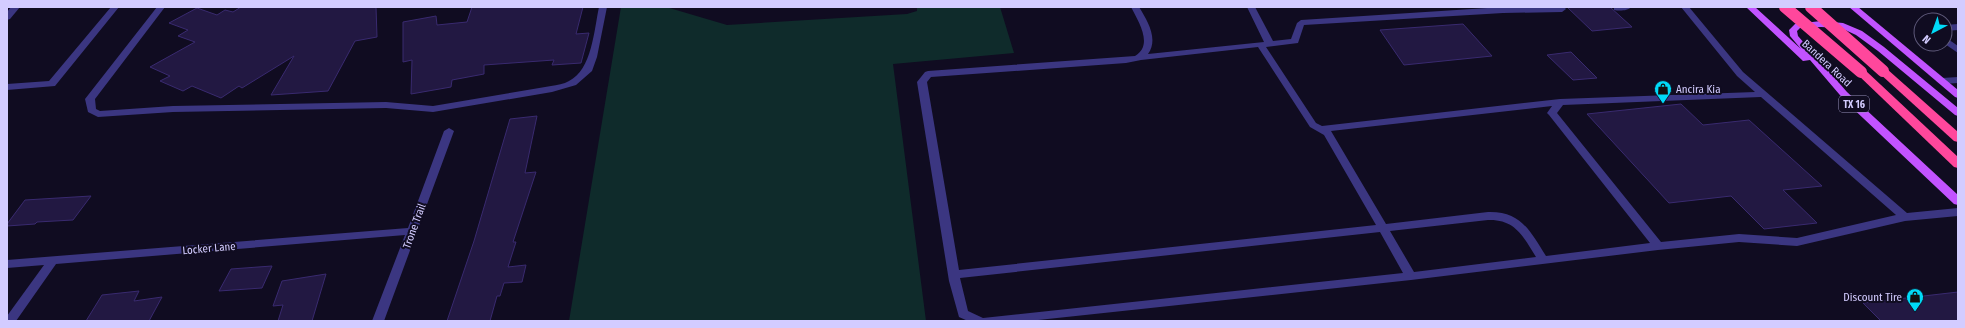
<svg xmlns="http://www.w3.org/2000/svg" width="1965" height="328" font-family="'Fira Sans Condensed',sans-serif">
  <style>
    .green { fill: #0f2b2b }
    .building { fill: #221842; stroke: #392a6f }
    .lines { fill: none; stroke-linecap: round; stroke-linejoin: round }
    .service { fill: #3b3681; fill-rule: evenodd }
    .minor { fill: #3b3681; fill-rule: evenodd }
    .primary { fill: #c253ff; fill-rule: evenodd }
    .motorway { fill: #ff479c; fill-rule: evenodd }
    .motorway-bridge { stroke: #ff479c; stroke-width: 12 }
    .labels { text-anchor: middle; stroke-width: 4; stroke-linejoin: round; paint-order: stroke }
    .shield { fill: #100c21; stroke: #9892bc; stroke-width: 1 }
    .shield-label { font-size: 10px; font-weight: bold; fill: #d3ccff }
    .street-label { font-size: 11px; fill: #d3ccff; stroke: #100c21 }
    .poi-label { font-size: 11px; fill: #d3ccff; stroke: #100c21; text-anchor: start }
  </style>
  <rect width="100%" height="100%" fill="#100c21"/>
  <!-- green -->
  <polygon class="green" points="621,7 666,7 727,25 907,14 917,11 917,7 1000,7 1014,53 893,64 926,321 569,321"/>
  <!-- building -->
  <g class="building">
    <polygon points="241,7 376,7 377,37 355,41 328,91 271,95 294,56 242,88 239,86 221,98 192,86 183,91 160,81 170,76 150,67 195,42 178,36 188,30 169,23 197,8 217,15 225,10 233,12"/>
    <polygon points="472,7 583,7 576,34 589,33 581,63 552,65 554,60 484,65 484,74 452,80 451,87 411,94 412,60 403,62 403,22 436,16 437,25 467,22"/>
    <polygon points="1567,7 1610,7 1632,27 1592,31"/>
    <polygon points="1463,24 1492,56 1404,65 1380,30"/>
    <polygon points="1571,52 1597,78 1573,80 1547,55"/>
    <polygon points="1681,104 1703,125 1749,120 1822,186 1783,190 1817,223 1764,229 1731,196 1669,203 1587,114"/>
    <polygon points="537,116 525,173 536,172 513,242 516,242 508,267 526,265 522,282 504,283 500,296 497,296 490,321 447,321 474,241 510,119"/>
    <polygon points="91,196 73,220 37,222 35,224 7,226 7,224 25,200"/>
    <polygon points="272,266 262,288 219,291 231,269"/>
    <polygon points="326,274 312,321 278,321 283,305 273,306 282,281"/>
    <polygon points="139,291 134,301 162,297 149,321 86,321 102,295"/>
    <polygon points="1958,292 1958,321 1881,321 1863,303"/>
  </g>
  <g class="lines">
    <!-- service -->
    <g class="service">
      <polygon points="11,7 20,7 10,19 7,20 7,12"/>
      <polygon points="111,7 119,7 55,86 7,90 7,84 49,81"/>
      <path d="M 157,7 L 165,7 L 95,99 L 96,109 L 100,111 L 173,106 L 386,102 L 433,106 L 551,86 C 557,85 564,84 569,81 C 592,70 594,30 599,7 L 607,7 L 597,57 L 592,71 L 576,85 L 552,92 L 433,112 L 386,108 L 173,112 L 98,117 L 88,112 L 85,99 Z"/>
      <path d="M 1131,7 L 1139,7 C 1147,20 1159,39 1148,54 L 1264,42 L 1247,7 L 1255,7 L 1273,41 L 1291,39 L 1297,23 L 1301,20 L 1503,7 L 1564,7 L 1566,9 L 1562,12 L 1503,13 L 1304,25 L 1298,43 L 1266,47 L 1316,123 L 1322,126 L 1560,99 L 1755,92 L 1737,76 L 1681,7 L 1689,7 L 1743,72 L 1907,213 L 1958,208 L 1958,216 L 1905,221 L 1797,246 L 1739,242 L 1658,250 L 1411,280 L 1029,321 L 968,321 L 959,317 L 949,281 L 917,82 L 925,72 L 928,71 L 1135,56 C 1154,45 1138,21 1131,7 ZM 1258,47 L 1310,127 L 1324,135 L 1376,225 L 959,270 L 927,82 L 931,77 L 1126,63 L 1141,60 ZM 1761,97 L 1896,215 L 1797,238 L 1739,234 L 1661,242 L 1557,113 L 1563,105 ZM 1552,106 L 1547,113 L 1549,115 L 1650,243 L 1546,256 C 1530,231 1521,211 1488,212 L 1386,224 L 1331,131 ZM 1488,220 C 1515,219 1523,236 1536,257 L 1414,272 L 1390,231 ZM 1380,232 L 1403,273 L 983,318 L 968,311 L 960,278 Z"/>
      <path d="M 1614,7 L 1631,7 C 1628,11 1619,11 1614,10 Z"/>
      <polygon points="1958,24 1958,30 1945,31 1945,25"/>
      <polygon points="1945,37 1958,46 1958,53 1945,44"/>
      <polygon points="1958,77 1958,83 1942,84 1937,81 1942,78"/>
    </g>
    <!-- minor -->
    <polygon class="minor" points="449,128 454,131 384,321 372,321 405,235 56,264 16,321 7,321 7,316 44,265 7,268 7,260 408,228 444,131"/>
    <!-- primary -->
    <g class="primary">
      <polygon points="1746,7 1755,7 1801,49 1790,36 1789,30 1795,24 1821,21 1843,23 1862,31 1884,47 1958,108 1958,116 1955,115 1878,51 1856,35 1841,28 1821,27 1800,28 1797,31 1798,36 1847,92 1958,195 1958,205 1954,204 1845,101 1810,60 1803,61"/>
      <polygon points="1849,7 1858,7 1958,90 1958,98 1955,97"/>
    </g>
    <!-- motorway -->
    <g class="motorway">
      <polygon points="1883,68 1887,69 1958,132 1958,142 1954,141 1879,73 1878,71 1879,69"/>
      <polygon points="1861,69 1865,70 1958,157 1958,168 1954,167 1857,74 1856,72"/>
    </g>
    <!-- motorway-bridge -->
    <g class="motorway-bridge">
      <polyline points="1785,7 1861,72"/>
      <polyline points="1811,7 1883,71"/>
    </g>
  </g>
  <!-- icons -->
  <defs>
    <g id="shop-pin" transform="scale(0.9)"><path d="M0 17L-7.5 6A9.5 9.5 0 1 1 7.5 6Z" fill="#00daf7" stroke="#100c21"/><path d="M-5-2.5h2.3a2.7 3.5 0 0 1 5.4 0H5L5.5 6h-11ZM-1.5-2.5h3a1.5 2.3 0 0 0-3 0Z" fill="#111"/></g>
  </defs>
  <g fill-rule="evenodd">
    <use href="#shop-pin" x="1663" y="89"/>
    <use href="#shop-pin" x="1915" y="297"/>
  </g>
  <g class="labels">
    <!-- shield labels -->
    <rect class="shield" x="1839" y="96" width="30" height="16" rx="3"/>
    <g class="shield-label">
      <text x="1854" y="108">TX 16</text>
    </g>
    <!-- street labels -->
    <g class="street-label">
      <text transform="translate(1827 63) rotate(43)" y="4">Bandera Road</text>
      <text transform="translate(414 226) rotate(-70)" y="4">Trone Trail</text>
      <text transform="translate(209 248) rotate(-5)" y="4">Locker Lane</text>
    </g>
    <!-- poi labels -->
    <g class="poi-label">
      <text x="1676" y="93">Ancira Kia</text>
      <text x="1902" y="301" text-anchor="end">Discount Tire</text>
    </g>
  </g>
  <!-- border -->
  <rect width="1965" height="328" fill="none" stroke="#d3ccff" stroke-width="16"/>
  <!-- north arrow -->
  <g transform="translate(1933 32) rotate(221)"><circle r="19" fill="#100c21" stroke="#5e597a"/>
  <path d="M0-3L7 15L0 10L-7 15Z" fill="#00daf7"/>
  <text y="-6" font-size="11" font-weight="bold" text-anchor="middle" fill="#d3ccff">N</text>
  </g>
</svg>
